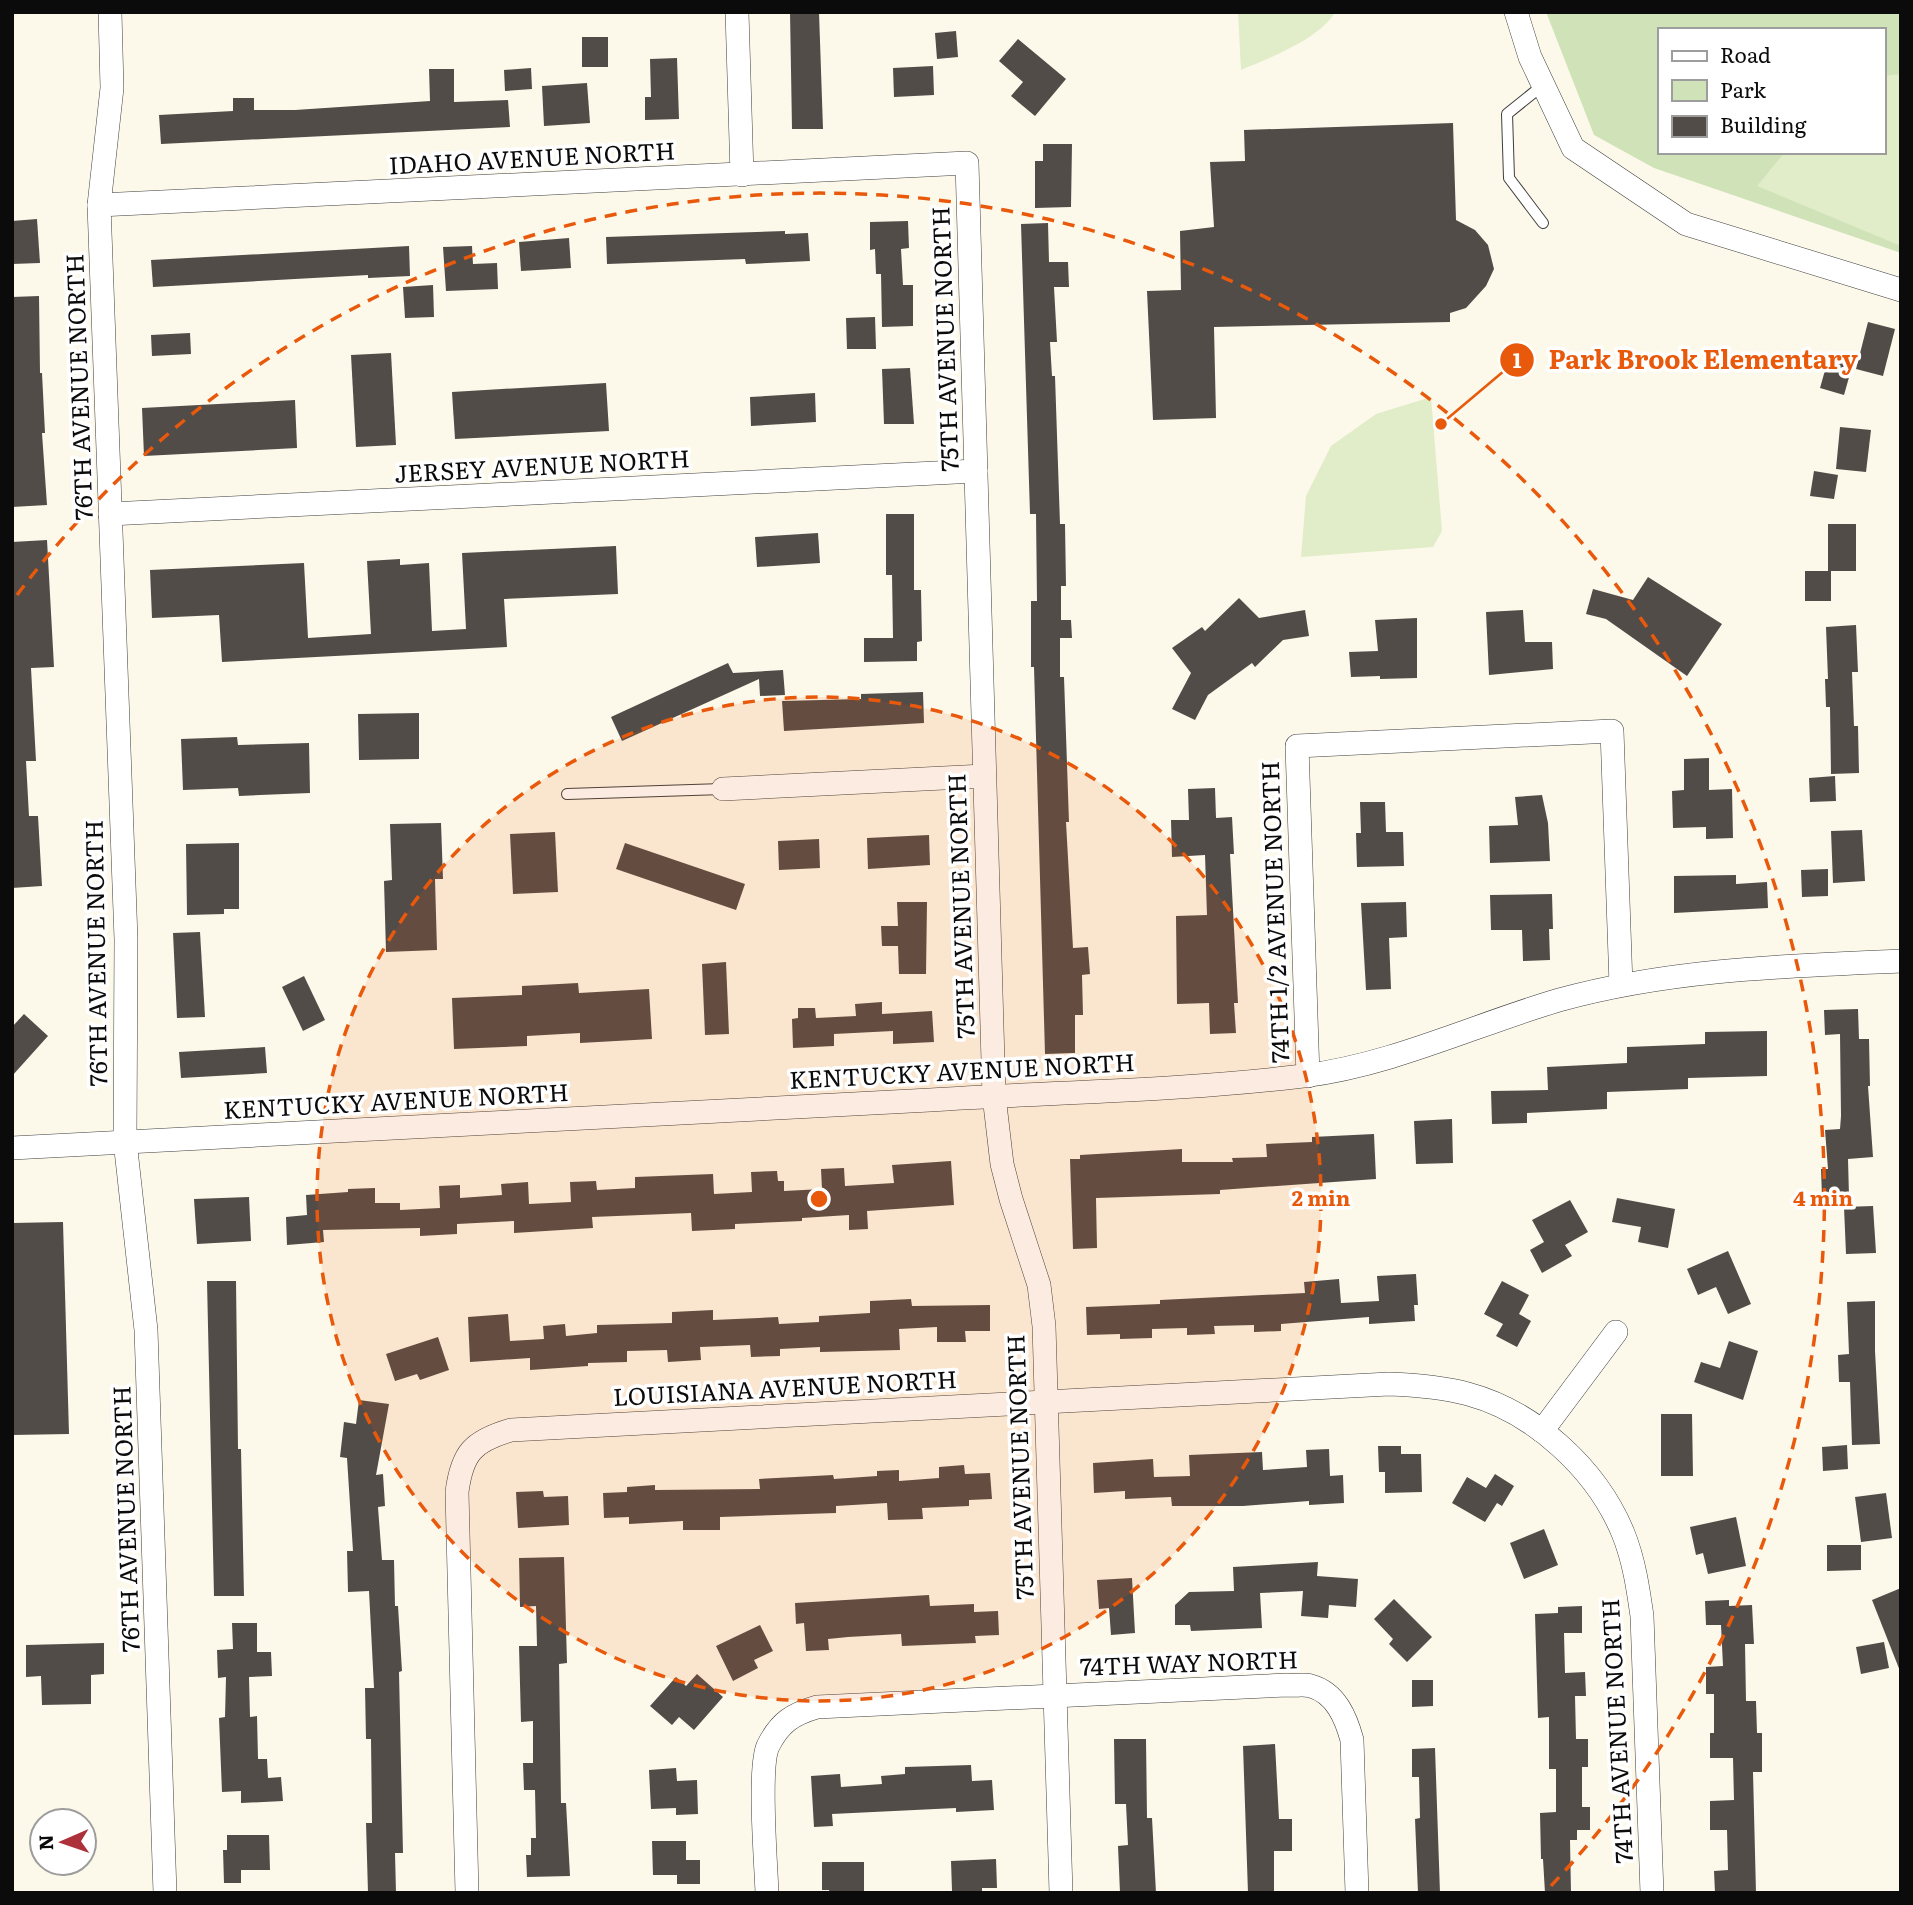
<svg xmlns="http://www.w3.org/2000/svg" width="1913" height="1905" font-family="Literata,serif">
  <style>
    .green { fill: #d0e3b8; fill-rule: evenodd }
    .pitch { fill: #e1ecc8 }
    .building { fill: #524c48 }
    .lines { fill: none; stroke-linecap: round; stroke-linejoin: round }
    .service-casing { stroke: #3e3e3e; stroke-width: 12 }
    .minor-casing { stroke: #3e3e3e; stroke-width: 24 }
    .service { stroke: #fff; stroke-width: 10 }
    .minor { stroke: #fff; stroke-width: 23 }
    .ring { fill: none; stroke: #e8590c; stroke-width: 3.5; stroke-dasharray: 12 9 }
    .labels { text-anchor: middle; stroke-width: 7; stroke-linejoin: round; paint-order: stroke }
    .street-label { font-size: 24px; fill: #0b0b0b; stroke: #fff }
    .centre { fill: #e8590c; stroke: #fff; stroke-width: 3.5 }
    .ring-label { font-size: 21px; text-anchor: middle; font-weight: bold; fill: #e8590c; stroke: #fff; stroke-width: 7; stroke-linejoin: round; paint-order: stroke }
    .leader { fill: none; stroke: #e8590c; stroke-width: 2.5 }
    .callout-dot { fill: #e8590c; stroke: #fff; stroke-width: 2.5 }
    .mark-label { font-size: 21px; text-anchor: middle; font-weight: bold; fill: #fff }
    .callout-label { font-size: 26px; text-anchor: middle; font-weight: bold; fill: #e8590c; stroke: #fff; stroke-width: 7; stroke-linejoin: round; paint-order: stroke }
  </style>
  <rect width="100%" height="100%" fill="#fdf9ea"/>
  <!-- green -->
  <path class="green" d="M 1546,12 L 1901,12 L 1901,253 L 1654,168 L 1594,135 ZM 1659,30 L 1883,30 L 1883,152 L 1659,152 Z"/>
  <!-- pitch -->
  <g class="pitch">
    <path d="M 1238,12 L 1335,12 C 1320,39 1269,58 1241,70 Z"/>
    <polygon points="1901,74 1901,246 1757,186 1785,152 1883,152 1883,76"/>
    <polygon points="1431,397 1442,531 1433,547 1301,557 1306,496 1331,446 1376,414"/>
  </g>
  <!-- building -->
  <g class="building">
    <polygon points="790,12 819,12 823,129 792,129"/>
    <polygon points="956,31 958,57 937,59 935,33"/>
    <rect x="582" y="37" width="26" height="30"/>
    <polygon points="1018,39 1066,79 1035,116 1011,96 1023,82 999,61"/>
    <polygon points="677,58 679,119 645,120 645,97 651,97 650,59"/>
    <polygon points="933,66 934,95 894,97 893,68"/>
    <polygon points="531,68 532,89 505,91 504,70"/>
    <polygon points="429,69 454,69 454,102 508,100 510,127 161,144 159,115 233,111 233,98 254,98 254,110 295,110 430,101"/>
    <polygon points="587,83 590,123 544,126 542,86"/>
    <polygon points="1453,123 1456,220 1475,230 1488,245 1494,269 1486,286 1466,308 1450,313 1450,322 1214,327 1216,418 1153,420 1147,291 1181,290 1180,231 1214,227 1210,162 1245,161 1244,130"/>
    <polygon points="1043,144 1072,144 1071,207 1035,208 1035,161 1043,161"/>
    <polygon points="37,219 40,263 12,264 12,221"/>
    <polygon points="908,221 909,248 901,249 903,285 913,285 913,326 882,327 881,274 876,274 875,249 870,250 870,222"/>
    <polygon points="1048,223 1049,262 1068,262 1069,287 1054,287 1057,342 1050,342 1052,376 1055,376 1060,524 1065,524 1066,586 1061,586 1061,620 1071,620 1072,638 1060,638 1060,677 1064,677 1069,822 1066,822 1073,948 1088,947 1090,974 1082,975 1083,1015 1075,1015 1075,1053 1045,1054 1034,667 1031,667 1031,601 1037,601 1036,514 1030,514 1021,224"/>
    <polygon points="785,231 785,234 808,233 810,261 746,264 745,259 607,264 606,237"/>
    <polygon points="569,238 571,268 521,271 519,242"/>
    <polygon points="409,246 410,276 368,278 368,275 153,287 151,260"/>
    <polygon points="472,246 473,264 497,263 498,289 446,291 443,247"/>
    <polygon points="433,285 434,317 405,318 403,287"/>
    <polygon points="39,296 40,373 42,373 45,433 42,433 47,505 12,507 12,297"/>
    <polygon points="875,317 876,349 847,349 846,318"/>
    <polygon points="1868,322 1895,329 1883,376 1856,369"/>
    <polygon points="190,333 191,354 152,356 151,335"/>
    <polygon points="391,353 396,445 356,447 351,355"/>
    <polygon points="1829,356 1853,363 1844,395 1820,388"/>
    <polygon points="910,368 914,424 884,424 882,369"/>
    <polygon points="606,383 609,431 455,439 452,392"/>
    <polygon points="815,393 816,422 751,426 750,397"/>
    <polygon points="295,400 297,448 144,456 142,408"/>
    <polygon points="1840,427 1871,430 1866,472 1836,469"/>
    <polygon points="1814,471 1838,475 1834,499 1810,496"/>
    <polygon points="886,514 914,514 914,590 921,590 922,641 917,642 917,661 864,662 864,638 893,638 892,575 886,575"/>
    <rect x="1828" y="524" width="28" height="47"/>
    <polygon points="818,533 820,563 757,567 755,537"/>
    <polygon points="47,540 54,667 31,668 36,761 26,761 29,816 38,816 42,886 12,888 12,542"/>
    <polygon points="616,546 618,594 504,599 507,647 222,662 219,615 152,618 150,570 304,563 308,638 371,634 367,561 400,559 400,565 429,563 432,631 466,629 462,553"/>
    <rect x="1805" y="571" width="26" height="30"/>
    <polygon points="1648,577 1722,624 1687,676 1606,619 1586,614 1593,589 1633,600"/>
    <polygon points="1239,598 1259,618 1305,610 1309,636 1283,640 1255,667 1252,663 1208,695 1195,720 1172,709 1191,673 1172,648 1202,627 1205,631"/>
    <polygon points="1523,610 1525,642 1552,642 1553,669 1489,675 1486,612"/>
    <polygon points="1417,618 1417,678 1380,679 1380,676 1351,677 1349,652 1378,651 1375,620"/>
    <polygon points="1856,625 1858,672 1852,672 1854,726 1858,726 1859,773 1831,774 1830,707 1826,707 1825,679 1828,679 1826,627"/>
    <polygon points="728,663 733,673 783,670 785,695 760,696 759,679 622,741 611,717"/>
    <polygon points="923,692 924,723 784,731 782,701 861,699 861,694"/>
    <polygon points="419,713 419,759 359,760 358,714"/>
    <polygon points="237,737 238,745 309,743 310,793 239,796 238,788 183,790 181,739"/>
    <polygon points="1709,758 1709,790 1732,789 1733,838 1706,839 1706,827 1673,828 1672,791 1684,790 1684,759"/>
    <polygon points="1835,776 1836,801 1810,802 1809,778"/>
    <polygon points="1215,788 1216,818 1232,817 1234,854 1230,854 1238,1003 1234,1003 1236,1033 1210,1034 1209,1003 1177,1004 1176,916 1207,915 1205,855 1172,857 1171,820 1189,820 1188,789"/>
    <polygon points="1542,795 1548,823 1550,861 1490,863 1489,826 1518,825 1515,797"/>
    <polygon points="1360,802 1385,802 1386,832 1403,832 1404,866 1357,867 1356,833 1361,833"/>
    <polygon points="441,823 443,879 435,879 437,950 386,952 384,881 392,880 390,824"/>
    <polygon points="1862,830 1865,881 1833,883 1831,831"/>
    <polygon points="555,832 558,892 513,894 510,834"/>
    <polygon points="929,835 930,865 868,869 867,838"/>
    <polygon points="819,839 820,868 779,870 778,841"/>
    <polygon points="239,843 239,909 224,909 224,914 187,915 186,844"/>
    <polygon points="625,843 745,884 736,910 616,869"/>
    <polygon points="1828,869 1828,896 1802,897 1801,870"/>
    <polygon points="1736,875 1736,884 1767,882 1768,908 1674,913 1674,876"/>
    <polygon points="1552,894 1553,929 1549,929 1550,960 1523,961 1522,930 1491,930 1490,895"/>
    <polygon points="897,902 927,902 926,974 899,974 898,946 882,946 881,926 898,926"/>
    <polygon points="1406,902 1407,937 1389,938 1391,989 1366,990 1361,903"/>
    <polygon points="200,932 205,1017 177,1018 173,933"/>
    <polygon points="726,962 729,1034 705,1035 702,964"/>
    <polygon points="304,976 325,1020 303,1031 282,987"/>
    <polygon points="578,983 579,993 649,989 652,1039 580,1043 580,1033 527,1036 527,1046 454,1049 452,998 522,995 522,986"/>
    <polygon points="882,1002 882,1014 932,1011 934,1042 893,1044 893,1031 834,1034 834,1046 793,1048 792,1019 798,1018 798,1008 815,1008 816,1018 856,1016 855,1004"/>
    <polygon points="1858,1009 1859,1039 1869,1039 1870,1086 1868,1086 1873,1157 1848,1159 1849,1196 1822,1197 1821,1169 1828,1169 1825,1130 1840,1129 1841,1116 1840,1034 1825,1035 1824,1010"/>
    <polygon points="24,1014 48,1036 12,1076 12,1027"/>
    <polygon points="1767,1031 1767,1076 1688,1078 1688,1089 1607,1092 1607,1109 1527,1113 1527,1123 1492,1124 1491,1091 1548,1090 1547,1067 1627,1063 1627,1047 1705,1044 1705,1032"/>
    <polygon points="265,1047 267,1073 181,1078 179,1052"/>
    <polygon points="1452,1119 1453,1163 1416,1164 1414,1121"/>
    <polygon points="1374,1134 1376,1179 1220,1190 1220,1194 1096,1198 1097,1248 1073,1249 1070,1159 1080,1159 1080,1155 1182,1149 1182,1162 1233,1162 1232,1158 1267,1157 1266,1144 1312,1142 1312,1137"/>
    <polygon points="951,1161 954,1205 867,1211 868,1229 849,1230 849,1215 802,1218 802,1221 735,1224 735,1229 692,1231 691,1213 592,1217 593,1228 514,1233 514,1221 457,1224 457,1234 420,1236 420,1228 323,1230 324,1242 287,1245 286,1217 307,1215 306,1195 348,1192 348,1189 375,1188 375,1203 400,1203 400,1210 440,1208 439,1186 460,1185 460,1198 502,1195 501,1184 528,1182 529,1204 571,1202 570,1182 596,1181 597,1190 635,1188 635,1177 713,1174 714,1194 752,1192 751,1172 777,1171 778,1181 784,1181 784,1191 822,1189 821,1169 844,1168 845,1186 894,1183 892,1165"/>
    <polygon points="249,1197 251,1241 197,1244 194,1199"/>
    <polygon points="1617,1198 1675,1209 1668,1248 1638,1242 1641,1227 1612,1222"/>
    <polygon points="1570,1200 1588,1232 1565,1245 1572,1256 1542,1273 1530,1250 1544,1242 1532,1220"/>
    <polygon points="1873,1206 1876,1253 1846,1254 1844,1207"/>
    <polygon points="63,1222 69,1434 12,1435 12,1223"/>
    <polygon points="1728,1251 1751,1304 1728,1314 1716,1287 1698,1295 1687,1269"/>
    <polygon points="1416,1274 1418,1305 1414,1305 1415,1321 1369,1324 1369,1317 1281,1324 1281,1331 1254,1332 1254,1325 1214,1326 1215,1334 1187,1335 1187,1328 1152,1329 1152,1338 1120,1339 1120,1334 1087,1335 1086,1307 1160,1304 1160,1300 1305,1293 1304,1282 1339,1279 1341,1303 1379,1301 1377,1276"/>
    <polygon points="207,1281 236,1281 238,1449 241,1449 244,1596 214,1596"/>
    <polygon points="1502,1281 1529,1295 1519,1314 1531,1321 1517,1347 1496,1336 1503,1324 1484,1314"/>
    <polygon points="911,1299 912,1306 990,1305 990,1331 965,1331 966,1342 937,1342 937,1327 899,1329 900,1350 820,1352 820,1347 780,1349 780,1356 751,1357 750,1345 700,1347 701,1360 668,1362 667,1350 627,1351 627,1362 588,1363 588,1366 530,1370 530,1358 470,1362 468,1317 508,1314 510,1341 544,1339 543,1326 565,1324 566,1336 597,1333 597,1325 672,1323 672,1312 713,1310 713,1320 778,1317 779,1324 819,1322 819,1316 870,1313 870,1301"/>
    <polygon points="1875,1301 1875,1351 1880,1444 1852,1445 1850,1382 1839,1382 1838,1355 1849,1354 1847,1302"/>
    <polygon points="438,1337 449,1370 420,1380 417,1374 395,1381 386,1354"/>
    <polygon points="1729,1341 1758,1351 1743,1400 1694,1382 1701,1362 1720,1368"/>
    <polygon points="359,1400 389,1404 376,1475 383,1474 385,1506 378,1507 382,1560 394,1560 395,1606 398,1606 402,1671 399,1672 403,1853 395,1853 396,1893 368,1893 366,1823 372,1823 371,1739 366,1739 365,1688 374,1688 369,1591 348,1592 347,1551 353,1551 347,1458 340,1457 344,1422 356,1424"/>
    <polygon points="1661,1414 1692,1414 1693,1476 1661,1476"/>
    <polygon points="1847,1445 1848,1469 1823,1471 1822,1447"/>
    <polygon points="1378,1446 1401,1446 1401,1454 1421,1454 1422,1492 1385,1493 1385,1472 1379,1472"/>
    <polygon points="1329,1449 1330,1476 1343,1475 1344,1503 1309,1505 1309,1501 1243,1506 1172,1506 1171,1497 1125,1499 1125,1491 1094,1493 1093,1463 1153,1459 1154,1477 1190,1476 1189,1455 1262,1452 1263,1470 1307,1467 1306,1450"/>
    <polygon points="964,1465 965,1474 990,1473 992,1499 969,1500 969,1506 922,1508 923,1519 888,1520 887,1503 836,1506 836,1513 720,1517 720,1530 683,1530 683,1521 629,1524 629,1517 604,1518 603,1493 627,1492 627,1487 655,1485 655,1490 760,1489 759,1479 833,1475 834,1479 877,1476 877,1471 899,1470 899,1481 939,1478 939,1467"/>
    <polygon points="1495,1474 1514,1486 1502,1506 1497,1503 1485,1522 1452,1503 1467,1477 1486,1488"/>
    <polygon points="543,1491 544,1497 568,1496 569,1525 518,1528 516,1492"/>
    <polygon points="1886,1493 1892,1538 1861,1542 1855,1497"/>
    <polygon points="1736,1517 1746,1566 1708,1574 1703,1553 1696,1555 1690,1527"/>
    <polygon points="1544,1529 1558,1565 1524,1579 1510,1543"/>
    <polygon points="1827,1545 1861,1545 1861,1570 1827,1571"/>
    <polygon points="564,1557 567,1663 559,1664 561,1803 566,1803 570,1876 527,1877 526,1855 531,1855 531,1838 536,1838 535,1790 524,1790 523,1763 533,1763 533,1721 521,1722 519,1646 537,1646 536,1606 520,1607 519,1558"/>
    <polygon points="1318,1562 1317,1576 1358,1579 1356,1607 1329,1605 1328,1618 1301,1616 1303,1591 1260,1593 1262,1628 1191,1631 1190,1625 1175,1625 1175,1605 1189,1592 1234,1591 1233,1567"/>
    <polygon points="1132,1578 1135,1633 1111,1635 1109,1608 1099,1609 1097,1580"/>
    <polygon points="1901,1588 1901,1670 1900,1671 1872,1600"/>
    <polygon points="929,1595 930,1606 974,1604 974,1612 998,1611 999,1635 975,1636 976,1643 902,1646 901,1634 848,1637 828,1639 829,1650 806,1651 804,1623 796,1624 795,1603"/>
    <polygon points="1394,1599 1432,1637 1407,1662 1389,1644 1393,1639 1374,1619"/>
    <polygon points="1729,1600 1729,1606 1752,1605 1754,1644 1745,1644 1746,1701 1756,1701 1757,1733 1762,1733 1762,1772 1753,1772 1756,1893 1715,1893 1714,1871 1728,1870 1727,1830 1710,1830 1710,1801 1734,1800 1733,1758 1710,1758 1710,1733 1714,1733 1714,1694 1706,1694 1706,1667 1723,1666 1721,1625 1706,1625 1705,1601"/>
    <polygon points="1582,1606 1582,1633 1564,1633 1565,1673 1585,1672 1586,1696 1575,1696 1576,1739 1588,1739 1588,1767 1582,1767 1582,1807 1590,1807 1590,1830 1577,1830 1577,1840 1570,1840 1571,1893 1545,1893 1543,1859 1541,1859 1540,1813 1556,1812 1556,1769 1549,1769 1549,1717 1538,1718 1535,1614 1558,1613 1558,1607"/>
    <polygon points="232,1623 257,1623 257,1652 271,1652 272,1676 249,1677 250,1717 257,1716 258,1759 267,1759 268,1778 281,1777 283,1801 241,1803 241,1791 222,1792 219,1718 225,1717 226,1677 218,1678 217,1650 233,1649"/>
    <polygon points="760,1625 773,1651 754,1660 758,1668 733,1681 716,1646"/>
    <polygon points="1884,1642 1889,1668 1861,1674 1856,1647"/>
    <polygon points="104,1643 104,1674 91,1675 91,1704 42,1705 41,1676 26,1677 26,1645"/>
    <polygon points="697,1674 723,1697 694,1730 679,1717 672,1725 650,1706 676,1677 686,1686"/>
    <polygon points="1412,1680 1433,1680 1433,1706 1412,1707"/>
    <polygon points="1114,1739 1146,1739 1147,1818 1152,1818 1156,1893 1120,1893 1118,1846 1128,1845 1126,1804 1115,1804"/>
    <polygon points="1275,1744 1279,1819 1292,1819 1292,1851 1274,1851 1274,1893 1248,1893 1243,1746"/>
    <polygon points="1435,1748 1440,1893 1418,1893 1415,1819 1420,1818 1419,1777 1412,1777 1412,1749"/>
    <polygon points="971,1765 972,1781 992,1780 994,1810 956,1812 956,1808 832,1814 833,1826 814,1827 811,1776 840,1774 841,1787 882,1784 881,1776 905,1774 905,1767"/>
    <polygon points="676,1768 677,1781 697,1780 698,1814 676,1815 676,1808 651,1809 649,1770"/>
    <polygon points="227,1835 269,1835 270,1870 241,1870 241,1883 224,1883 223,1850 227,1850"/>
    <polygon points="652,1841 686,1841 686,1860 700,1860 700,1884 677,1884 677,1875 653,1875"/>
    <polygon points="996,1859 997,1888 982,1888 982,1893 952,1891 951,1861"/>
    <polygon points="822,1862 864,1862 864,1893 830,1893 829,1890 822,1890"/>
  </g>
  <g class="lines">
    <!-- service casing -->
    <g class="service-casing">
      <g id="service">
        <polyline points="1543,85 1507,114 1509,178 1543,223"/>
        <polyline points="567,794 723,789"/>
      </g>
    </g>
    <!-- minor casing -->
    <g class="minor-casing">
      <g id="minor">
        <polyline points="110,12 112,88 99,205 126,939 125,1141 146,1330 165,1893"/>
        <polyline points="737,12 742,175"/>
        <polyline points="1516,12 1530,57 1573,148 1686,224 1901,290"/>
        <polyline points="99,205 967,163 994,1096 1002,1164 1011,1199 1039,1285 1044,1326 1061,1893"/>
        <polyline points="110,514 976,471"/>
        <polyline points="723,789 984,776"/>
        <polyline points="1308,1076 1297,746 1612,731 1621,985"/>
        <path d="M 12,1148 C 318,1130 624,1118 930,1100 C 1054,1092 1179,1091 1303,1076 C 1392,1065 1474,1025 1559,1000 C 1671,969 1786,966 1901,961"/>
        <polyline points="1542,1431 1616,1332"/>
        <path d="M 467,1893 L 457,1492 C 462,1453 473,1441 511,1430 L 1389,1384 C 1416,1385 1442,1387 1468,1394 C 1535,1412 1597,1470 1623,1533 C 1634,1560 1638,1588 1642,1616 L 1652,1893"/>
        <path d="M 767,1893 C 766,1864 758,1768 768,1746 C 780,1722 793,1714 817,1707 L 1287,1685 C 1295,1686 1304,1684 1311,1686 C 1336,1693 1346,1718 1352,1740 L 1357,1893"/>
      </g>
    </g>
    <!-- service -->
    <use href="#service" class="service"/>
    <!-- minor -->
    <use href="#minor" class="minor"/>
  </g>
  <!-- distance rings -->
  <circle cx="819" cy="1199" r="502" fill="#e8590c" fill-opacity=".12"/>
  <g class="ring">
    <circle cx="819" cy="1199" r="502"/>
    <path d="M17 595A1004 1004 0 1 1 1547 1890"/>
  </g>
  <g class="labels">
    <!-- street labels -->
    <g class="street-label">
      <text transform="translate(532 159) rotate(-3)" y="8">IDAHO AVENUE NORTH</text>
      <text transform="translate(946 339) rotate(-92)" y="8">75TH AVENUE NORTH</text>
      <text transform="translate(80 387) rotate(-92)" y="8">76TH AVENUE NORTH</text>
      <text transform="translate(542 467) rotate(-3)" y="8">JERSEY AVENUE NORTH</text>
      <text transform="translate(962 906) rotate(-92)" y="8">75TH AVENUE NORTH</text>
      <text transform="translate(1276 912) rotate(-92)" y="8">74TH 1/2 AVENUE NORTH</text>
      <text transform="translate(97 953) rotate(-91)" y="8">76TH AVENUE NORTH</text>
      <text transform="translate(962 1072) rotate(-3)" y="8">KENTUCKY AVENUE NORTH</text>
      <text transform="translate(396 1102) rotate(-3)" y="8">KENTUCKY AVENUE NORTH</text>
      <text transform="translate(785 1389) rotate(-3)" y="8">LOUISIANA AVENUE NORTH</text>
      <text transform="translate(1021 1467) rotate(-92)" y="8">75TH AVENUE NORTH</text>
      <text transform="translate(127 1519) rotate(-92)" y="8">76TH AVENUE NORTH</text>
      <text transform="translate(1189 1664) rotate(-2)" y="8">74TH WAY NORTH</text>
      <text transform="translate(1618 1731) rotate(-93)" y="8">74TH AVENUE NORTH</text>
    </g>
  </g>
  <circle cx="819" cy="1199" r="10" class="centre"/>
  <g class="ring-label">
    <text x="1321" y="1206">2 min</text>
    <text x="1823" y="1206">4 min</text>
  </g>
  <!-- callouts -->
  <path class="leader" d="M1441 424L1517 360"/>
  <g class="callout-dot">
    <circle cx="1441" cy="424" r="7"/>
    <circle cx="1517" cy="360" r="18"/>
  </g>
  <g class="mark-label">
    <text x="1517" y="368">1</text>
  </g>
  <g class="callout-label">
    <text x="1703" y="369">Park Brook Elementary</text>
  </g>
  <!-- border -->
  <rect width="1913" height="1905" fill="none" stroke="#0b0b0b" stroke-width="28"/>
  <!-- legend -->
  <rect x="1658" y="28" width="228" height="126" fill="#ffffff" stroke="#9d9d9d" stroke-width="2"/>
  <rect x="1672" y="51" width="35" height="10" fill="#ffffff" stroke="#9d9d9d" stroke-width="2"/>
  <text x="1720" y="63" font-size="21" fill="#0b0b0b">Road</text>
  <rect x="1672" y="80" width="35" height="21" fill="#d0e3b8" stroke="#9d9d9d" stroke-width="2"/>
  <text x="1720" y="98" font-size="21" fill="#0b0b0b">Park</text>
  <rect x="1672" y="116" width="35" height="21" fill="#524c48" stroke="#9d9d9d" stroke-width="2"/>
  <text x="1720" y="133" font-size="21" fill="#0b0b0b">Building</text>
  <!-- north arrow -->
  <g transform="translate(63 1842) rotate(268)"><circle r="33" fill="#ffffff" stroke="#9d9d9d" stroke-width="2"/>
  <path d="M0-5L12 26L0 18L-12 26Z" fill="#ac313a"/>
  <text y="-10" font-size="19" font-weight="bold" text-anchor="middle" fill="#0b0b0b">N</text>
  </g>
</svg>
